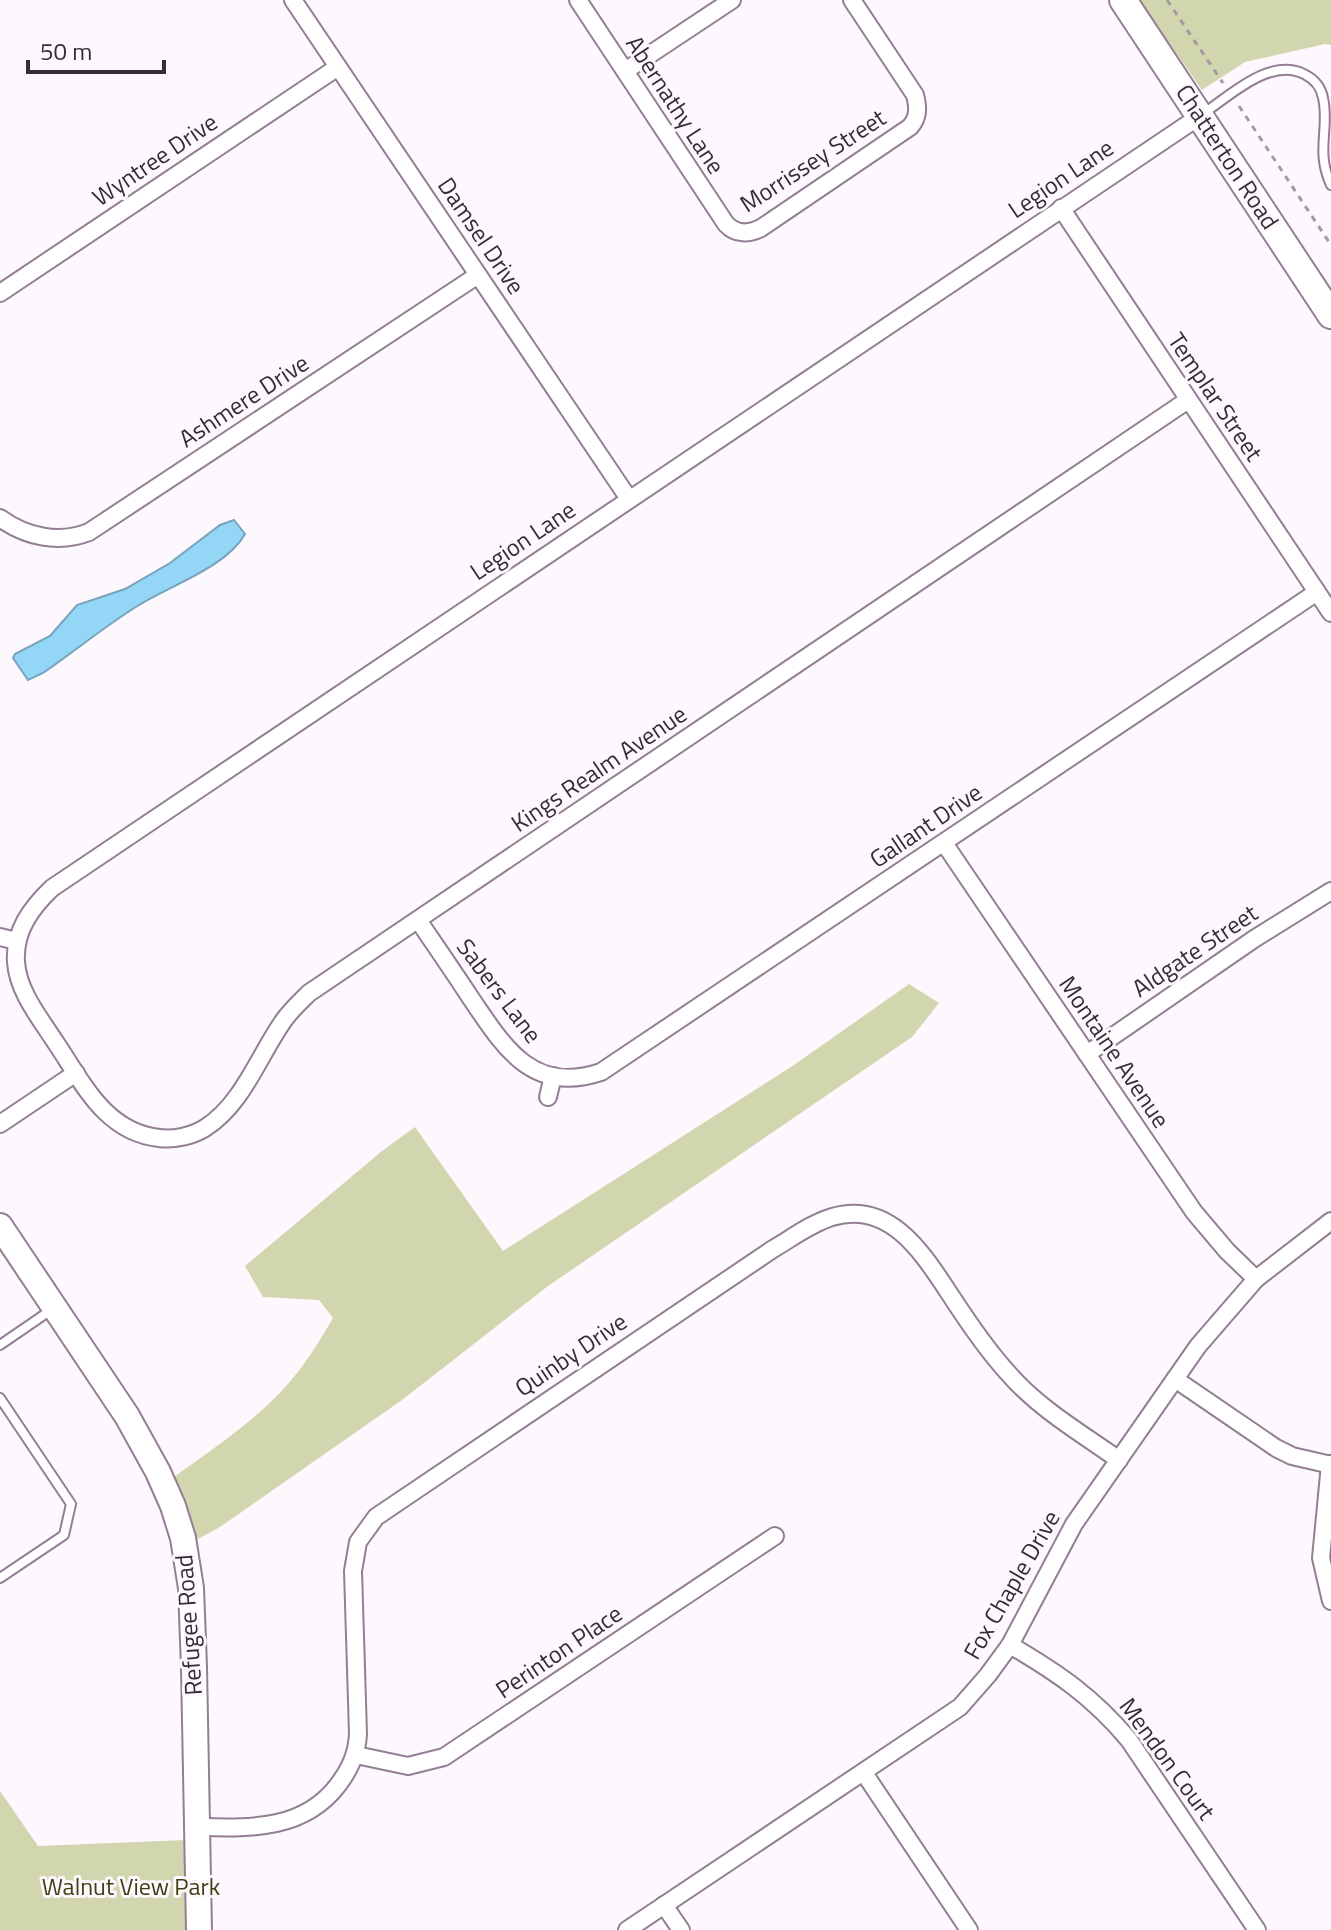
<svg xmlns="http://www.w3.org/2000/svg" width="1331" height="1930" font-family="'Titillium Web',sans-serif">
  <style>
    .green { fill: #d2d6af }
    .water { fill: #94d6f6; stroke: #78a3bc; stroke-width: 2 }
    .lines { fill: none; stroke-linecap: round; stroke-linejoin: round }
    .lane-casing { stroke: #937e94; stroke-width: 12 }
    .street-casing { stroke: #937e94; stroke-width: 20 }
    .secondary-casing { stroke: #937e94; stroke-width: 28 }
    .primary-casing { stroke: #937e94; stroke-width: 30 }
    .path { stroke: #a29ba2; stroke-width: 3; stroke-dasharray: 6 6; stroke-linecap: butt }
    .lane { stroke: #fff; stroke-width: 8 }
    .street { stroke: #fff; stroke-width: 16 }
    .secondary { stroke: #fff; stroke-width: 24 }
    .primary { stroke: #fff; stroke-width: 26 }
    .labels { text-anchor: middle; stroke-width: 6; stroke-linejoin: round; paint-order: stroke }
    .street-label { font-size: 24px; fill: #352c35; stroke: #fdf8fd }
    .park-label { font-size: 24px; fill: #3e4012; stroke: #fdf8fd }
  </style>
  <rect width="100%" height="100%" fill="#fdf8fd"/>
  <!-- green -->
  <g class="green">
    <polygon points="1139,0 1331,0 1331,45 1325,44 1245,62 1202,90"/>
    <path d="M 909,984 L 939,1003 L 912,1037 L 548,1286 L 402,1400 L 220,1527 L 196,1540 L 174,1477 C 213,1449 255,1421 287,1385 C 305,1365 319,1342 333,1318 L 319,1300 L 263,1297 L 245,1266 L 382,1151 L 415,1127 L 503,1251 L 794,1065 Z"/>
    <polygon points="0,1791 38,1846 186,1840 187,1930 0,1930"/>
  </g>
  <!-- water -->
  <path class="water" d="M 234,520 L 245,534 C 227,567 169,586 139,605 C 105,626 75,651 43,673 L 28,680 L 13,658 L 15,654 L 50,636 L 77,605 L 125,589 L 170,563 L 220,525 Z"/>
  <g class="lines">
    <!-- lane casing -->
    <g class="lane-casing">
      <g id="lane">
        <path d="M 1204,113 C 1231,95 1270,57 1304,74 C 1314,79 1321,86 1323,98 C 1330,128 1315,151 1331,185"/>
        <polyline points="0,1345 51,1310"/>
        <polyline points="0,1398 71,1504 64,1535 0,1578"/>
      </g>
    </g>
    <!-- street casing -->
    <g class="street-casing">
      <g id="street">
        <polyline points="293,0 629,499"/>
        <path d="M 578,0 L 726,224 C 736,235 749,234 761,228 L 910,127 C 919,117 918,107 915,95 L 852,0"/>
        <polyline points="625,71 732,0"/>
        <polyline points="1061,208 1331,613"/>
        <polyline points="0,293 338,67"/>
        <path d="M 1188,400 L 309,993 C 300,1002 291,1010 284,1020 C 259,1055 243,1104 205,1128 C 192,1136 174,1140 159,1138 C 105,1132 83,1083 56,1043 C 40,1018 18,992 16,962 C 14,931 31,908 52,888 L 1200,116"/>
        <path d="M 0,518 C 26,537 59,544 89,532 L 478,275"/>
        <polyline points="944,843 1194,1212 1227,1251 1256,1279"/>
        <path d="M 418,920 C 435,945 453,971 470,997 C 504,1047 532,1095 601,1072 L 1317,592"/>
        <polyline points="0,937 17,941"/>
        <polyline points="1087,1054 1254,939 1331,891"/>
        <polyline points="548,1097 553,1076"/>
        <polyline points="0,1124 76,1073"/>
        <polyline points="1175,1379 1276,1448 1292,1456 1331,1465"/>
        <polyline points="1330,1464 1321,1558 1331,1601"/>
        <path d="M 1010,1645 C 1058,1673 1093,1697 1129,1740 L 1257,1930"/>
        <polyline points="356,1755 408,1766 444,1757 775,1536"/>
        <polyline points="864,1773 969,1930"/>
        <path d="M 197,1827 C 249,1828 303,1831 338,1785 C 350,1769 357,1754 358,1734 L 353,1571 L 358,1542 L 376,1517 L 773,1249 C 792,1238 810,1224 832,1217 C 892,1199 925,1257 953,1299 C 970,1325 987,1350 1008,1373 C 1038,1408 1081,1433 1119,1460"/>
        <polyline points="664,1905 681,1930"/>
        <polyline points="627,1930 960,1707 988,1675 1010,1645 1074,1524 1198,1346 1256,1279 1331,1221"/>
      </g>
    </g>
    <!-- secondary casing -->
    <g class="secondary-casing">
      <polyline id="secondary" points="0,1226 127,1416 158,1472 173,1506 183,1538 191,1588 194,1667 199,1930"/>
    </g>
    <!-- primary casing -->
    <g class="primary-casing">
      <polyline id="primary" points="1123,0 1331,315"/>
    </g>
    <!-- path -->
    <g class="path">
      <polyline points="1167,0 1223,83"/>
      <polyline points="1239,106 1331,245"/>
    </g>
    <!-- lane -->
    <use href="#lane" class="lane"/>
    <!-- street -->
    <use href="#street" class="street"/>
    <!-- secondary -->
    <use href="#secondary" class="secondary"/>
    <!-- primary -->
    <use href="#primary" class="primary"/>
  </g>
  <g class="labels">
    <!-- street labels -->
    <g class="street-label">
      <text transform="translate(675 105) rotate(57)" y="8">Abernathy Lane</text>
      <text transform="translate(1227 157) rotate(57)" y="8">Chatterton Road</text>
      <text transform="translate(155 160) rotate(-34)" y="8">Wyntree Drive</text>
      <text transform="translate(813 161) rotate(-33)" y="8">Morrissey Street</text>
      <text transform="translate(1061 179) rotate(-34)" y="8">Legion Lane</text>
      <text transform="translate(481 236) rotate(56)" y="8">Damsel Drive</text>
      <text transform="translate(1215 397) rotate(56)" y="8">Templar Street</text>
      <text transform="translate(244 401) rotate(-33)" y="8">Ashmere Drive</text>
      <text transform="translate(523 541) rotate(-34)" y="8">Legion Lane</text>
      <text transform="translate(599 769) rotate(-34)" y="8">Kings Realm Avenue</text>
      <text transform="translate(926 826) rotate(-34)" y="8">Gallant Drive</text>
      <text transform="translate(1195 951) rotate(-34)" y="8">Aldgate Street</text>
      <text transform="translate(499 991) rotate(53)" y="8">Sabers Lane</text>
      <text transform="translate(1114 1052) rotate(56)" y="8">Montaine Avenue</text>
      <text transform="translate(571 1355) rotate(-34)" y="8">Quinby Drive</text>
      <text transform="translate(1012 1585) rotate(-60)" y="8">Fox Chaple Drive</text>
      <text transform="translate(189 1625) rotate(-94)" y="8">Refugee Road</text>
      <text transform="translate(559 1652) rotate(-34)" y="8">Perinton Place</text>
      <text transform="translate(1167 1759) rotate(54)" y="8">Mendon Court</text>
    </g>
    <!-- park labels -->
    <g class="park-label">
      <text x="131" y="1895">Walnut View Park</text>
    </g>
  </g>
  <!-- scale -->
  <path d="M28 60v12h136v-12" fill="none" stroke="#352c35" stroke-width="4"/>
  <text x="40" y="60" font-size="24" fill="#352c35" stroke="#fdf8fd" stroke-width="6" paint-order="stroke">50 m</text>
</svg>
